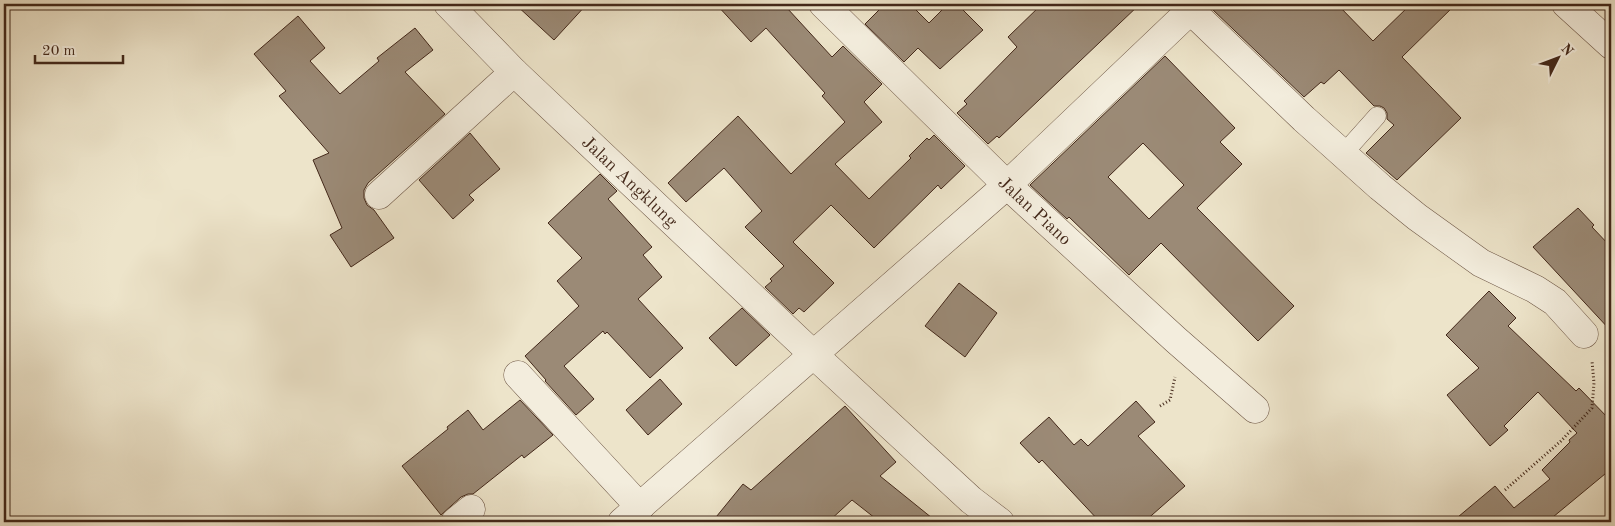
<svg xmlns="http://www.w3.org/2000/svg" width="1615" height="526" font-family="'Old Standard TT',serif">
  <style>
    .building { fill: #9b8a76; stroke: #43281a; fill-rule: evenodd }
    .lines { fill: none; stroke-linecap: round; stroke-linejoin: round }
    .service-casing { stroke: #6e5746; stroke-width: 19 }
    .minor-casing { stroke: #6e5746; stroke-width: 29 }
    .path { stroke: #43281a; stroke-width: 3; stroke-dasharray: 1 2.5; stroke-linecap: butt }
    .service { stroke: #f3eddd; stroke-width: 18 }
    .minor { stroke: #f3eddd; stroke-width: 28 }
    .labels { text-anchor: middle; stroke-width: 4; stroke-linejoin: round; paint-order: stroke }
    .street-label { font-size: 18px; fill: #43281a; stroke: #f3eddd }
  </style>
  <rect width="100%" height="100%" fill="#ede4ca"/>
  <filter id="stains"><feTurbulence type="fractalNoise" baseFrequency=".004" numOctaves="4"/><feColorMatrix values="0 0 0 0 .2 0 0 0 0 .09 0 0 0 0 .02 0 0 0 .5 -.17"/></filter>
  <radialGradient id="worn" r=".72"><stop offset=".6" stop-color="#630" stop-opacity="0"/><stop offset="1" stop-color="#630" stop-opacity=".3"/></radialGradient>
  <!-- building -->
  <g class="building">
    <polygon points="515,4 587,4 554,40"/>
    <polygon points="716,4 791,4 787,8 832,57 843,46 882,84 864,102 882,122 835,164 869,199 911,158 909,156 927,138 929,140 934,135 965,166 941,189 938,185 874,248 831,205 793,242 834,283 804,312 799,308 793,314 765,287 772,281 770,279 784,266 745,227 762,211 724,168 686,202 668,183 738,116 791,174 845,122 822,96 825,93 766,28 751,42"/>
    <polygon points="885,4 910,4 929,23 948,4 957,4 983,30 940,69 918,48 904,62 865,24"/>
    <polygon points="1042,4 1140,4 999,138 997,136 988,144 957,113 967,104 964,101 1017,47 1008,37"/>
    <polygon points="1212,4 1337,4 1373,41 1411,4 1456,4 1402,57 1461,118 1397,180 1366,153 1394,125 1387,119 1387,113 1384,108 1380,106 1374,106 1339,70 1324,84 1321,82 1304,97 1212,9"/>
    <polygon points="298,16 325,48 310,61 340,94 379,61 377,58 415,28 433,50 405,72 445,114 368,183 364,190 364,198 367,205 374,210 394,238 351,267 330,235 342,228 313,160 329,153 279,96 286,91 254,54"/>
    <path d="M 1165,56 L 1235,128 L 1220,142 L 1242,164 L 1197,208 L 1294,306 L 1258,341 L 1161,243 L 1129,275 L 1069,217 L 1067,219 L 1030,185 ZM 1143,143 L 1184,185 L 1149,219 L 1108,177 Z"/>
    <polygon points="470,133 500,169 469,195 474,200 453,219 419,180"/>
    <polygon points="600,174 617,191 608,199 652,247 643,255 662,277 638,299 683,348 650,378 607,332 605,334 603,331 564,366 594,399 576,415 545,381 546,380 525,356 579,306 557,281 582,258 548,223"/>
    <polygon points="1578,208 1594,225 1592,227 1611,247 1611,331 1533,247"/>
    <polygon points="959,283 997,313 965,357 925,326"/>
    <polygon points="1489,291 1516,318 1508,326 1576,391 1579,388 1611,421 1611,469 1547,522 1452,522 1495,486 1514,508 1550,479 1542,470 1570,442 1569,440 1577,433 1538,392 1504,426 1508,430 1490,446 1447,395 1479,368 1446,335"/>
    <polygon points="742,308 770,335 736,366 709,338"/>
    <polygon points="660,379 682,404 648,435 626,410"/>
    <polygon points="520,400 553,435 524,458 522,455 473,494 468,494 461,497 441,515 402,466 448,429 447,427 468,410 483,430"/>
    <polygon points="1136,401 1155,422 1138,436 1185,486 1144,522 1100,522 1042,460 1039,463 1020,443 1049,417 1074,445 1081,439 1088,446"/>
    <polygon points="845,406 896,462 880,476 937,522 880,522 852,500 828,522 712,522 743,484 751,490"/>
  </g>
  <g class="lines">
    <!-- service casing -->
    <g class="service-casing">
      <polyline id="service" points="1344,153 1377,116"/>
    </g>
    <!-- minor casing -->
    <g class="minor-casing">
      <g id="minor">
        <path id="s1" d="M 448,4 L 514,72 L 814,355 L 971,500 L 1000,522"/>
        <path id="s2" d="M 823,4 L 1007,185 L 1176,340 L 1255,409"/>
        <polyline points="1184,4 1304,119 1380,187 1417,217 1481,263 1535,289 1555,302 1584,334"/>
        <polyline points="1566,4 1611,45"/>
        <polyline points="379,195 514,72"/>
        <polyline points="518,375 640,507"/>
        <polyline points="455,522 471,509"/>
        <polyline points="622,522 1007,185 1197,4"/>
      </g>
    </g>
    <!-- path -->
    <g class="path">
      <polyline points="1160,406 1170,400 1175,377"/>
      <polyline points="1505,490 1561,441 1592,408 1594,383 1592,361"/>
    </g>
    <!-- service -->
    <use href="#service" class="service"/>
    <!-- minor -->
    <use href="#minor" class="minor"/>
  </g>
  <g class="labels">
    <!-- street labels -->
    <g class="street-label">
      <text dy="6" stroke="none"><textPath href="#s1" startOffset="254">Jalan Angklung</textPath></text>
      <text dy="6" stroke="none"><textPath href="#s2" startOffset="296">Jalan Piano</textPath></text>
    </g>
  </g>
  <!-- margin -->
  <rect width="1615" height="526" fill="none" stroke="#ede4ca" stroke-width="20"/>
  <rect x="5" y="5" width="1605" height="516" fill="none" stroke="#43281a" stroke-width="2.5"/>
  <rect x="10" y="10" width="1595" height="506" fill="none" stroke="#43281a"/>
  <!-- north arrow -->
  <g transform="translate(1558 58) rotate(48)" stroke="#f3eddd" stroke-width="4" paint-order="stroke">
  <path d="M0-4L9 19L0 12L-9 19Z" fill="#43281a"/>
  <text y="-8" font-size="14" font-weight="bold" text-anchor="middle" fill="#43281a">N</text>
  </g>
  <!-- scale -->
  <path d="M35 55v8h88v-8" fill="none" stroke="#43281a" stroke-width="2.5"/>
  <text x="42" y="55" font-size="15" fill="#43281a" stroke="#f3eddd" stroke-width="4" paint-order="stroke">20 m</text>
  <rect width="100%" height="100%" filter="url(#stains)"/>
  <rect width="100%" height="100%" fill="url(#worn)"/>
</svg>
